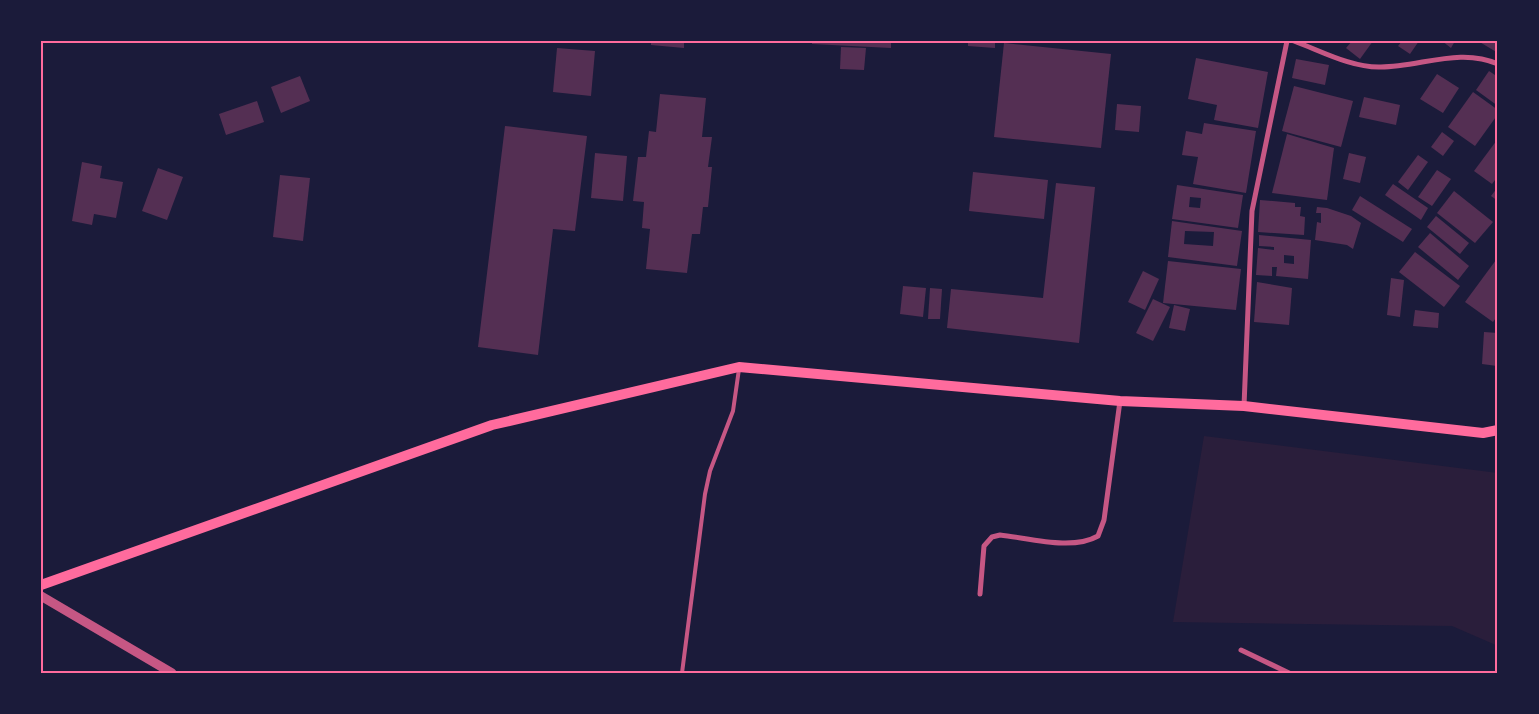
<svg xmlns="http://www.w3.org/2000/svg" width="1539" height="714" font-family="Barlow,sans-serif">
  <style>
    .green { fill: #2a1e3b }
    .building { fill: #542f53; fill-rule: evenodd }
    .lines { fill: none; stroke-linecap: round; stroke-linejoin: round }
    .service { stroke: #c65784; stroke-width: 4 }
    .minor { stroke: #c65784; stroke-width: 5 }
    .tertiary { stroke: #c65784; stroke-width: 9 }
    .secondary { stroke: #ff6b9d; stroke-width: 10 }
    .neatline { fill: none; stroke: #ff6b9d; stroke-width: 2 }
  </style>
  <rect width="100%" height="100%" fill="#1b1b3a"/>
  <!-- green -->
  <polygon class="green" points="1204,436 1498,473 1498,646 1452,626 1173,622"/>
  <!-- building -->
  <g class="building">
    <polygon points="651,41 684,41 684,48 651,45"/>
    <polygon points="812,41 891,41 891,48 812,44"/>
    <polygon points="968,41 995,41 995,48 968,46"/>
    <polygon points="1352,41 1373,41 1360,59 1346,48"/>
    <polygon points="1402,41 1419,41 1410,54 1398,46"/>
    <polygon points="1442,41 1455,41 1451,48"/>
    <polygon points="1478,41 1498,41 1498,53"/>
    <polygon points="1004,43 1111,54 1101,148 994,137"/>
    <polygon points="841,47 866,48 864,70 840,69"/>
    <polygon points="557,48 595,51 591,96 553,92"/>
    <polygon points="1196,58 1268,72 1258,128 1214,120 1217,105 1188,99"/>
    <polygon points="1296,59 1329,65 1325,85 1292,78"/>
    <polygon points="1489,71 1498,77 1498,106 1476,90"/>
    <polygon points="1437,74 1459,88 1443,113 1420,99"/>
    <polygon points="300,76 310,101 281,113 271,87"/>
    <polygon points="1294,86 1353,101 1341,147 1282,131"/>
    <polygon points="1473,92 1498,110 1498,114 1475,146 1448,127"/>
    <polygon points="660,94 706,98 702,137 712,137 708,167 712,167 708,207 703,207 700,234 692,234 687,273 646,269 650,229 642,228 644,202 633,201 638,157 646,157 649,131 656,132"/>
    <polygon points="1364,97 1400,105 1396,125 1359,117"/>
    <polygon points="257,101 264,122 226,135 219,114"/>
    <polygon points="1117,104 1141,106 1139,132 1115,130"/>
    <polygon points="1204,123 1256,131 1246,193 1193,184 1198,157 1182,155 1186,131 1202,134"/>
    <polygon points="505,126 587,136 575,231 553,229 538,355 478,347"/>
    <polygon points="1442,132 1454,141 1443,156 1431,147"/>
    <polygon points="1287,134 1334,148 1327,200 1272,193"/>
    <polygon points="1497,140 1498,176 1492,184 1474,171"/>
    <polygon points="595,153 627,156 623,201 591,198"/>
    <polygon points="1349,153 1366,157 1360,183 1343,179"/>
    <polygon points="1418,155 1428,162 1408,190 1398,182"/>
    <polygon points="82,162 102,166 100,178 123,182 116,218 94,214 92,225 72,221"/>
    <polygon points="158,168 183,177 167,220 142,211"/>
    <polygon points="1437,170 1451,179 1432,206 1418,197"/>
    <polygon points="973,172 1048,180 1044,219 969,211"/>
    <polygon points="280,175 310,178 303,241 273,237"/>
    <polygon points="1056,183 1095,187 1079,343 947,328 951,289 1043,298"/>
    <polygon points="1393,184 1428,208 1421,220 1385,195"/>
    <path d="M 1177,185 L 1243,195 L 1238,228 L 1172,219 ZM 1190,197 L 1201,198 L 1200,208 L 1189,207 Z"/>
    <polygon points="1498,187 1498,201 1491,196"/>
    <polygon points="1454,191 1493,222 1475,243 1437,213"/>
    <polygon points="1360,196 1412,229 1403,242 1352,210"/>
    <polygon points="1260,200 1295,203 1295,207 1301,207 1300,216 1305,217 1304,235 1258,232"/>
    <polygon points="1317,207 1327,208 1351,216 1361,223 1353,249 1347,245 1315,240 1317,222 1321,223 1321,213 1316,213"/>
    <polygon points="1436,216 1469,243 1460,254 1427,227"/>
    <path d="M 1172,221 L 1242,231 L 1237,266 L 1168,257 ZM 1185,231 L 1214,232 L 1213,246 L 1184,244 Z"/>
    <polygon points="1430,233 1469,266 1458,280 1418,247"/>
    <path d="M 1259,235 L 1311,240 L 1308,279 L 1276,276 L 1277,267 L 1272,267 L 1272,276 L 1256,275 L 1258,248 L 1274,250 L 1274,247 L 1259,246 ZM 1284,255 L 1294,256 L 1294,264 L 1284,263 Z"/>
    <polygon points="1415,252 1460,286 1444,307 1399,272"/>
    <polygon points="1496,260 1498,261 1498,315 1493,322 1465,302"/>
    <polygon points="1168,261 1241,269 1236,310 1163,303"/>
    <polygon points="1143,271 1159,279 1145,310 1128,302"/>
    <polygon points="1391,278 1404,280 1400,317 1387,315"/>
    <polygon points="1257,282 1292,288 1289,325 1254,322"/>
    <polygon points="903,286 926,288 923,317 900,314"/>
    <polygon points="930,288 942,289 940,319 928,319"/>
    <polygon points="1153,299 1170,307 1153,341 1136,333"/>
    <polygon points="1174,305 1190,309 1185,331 1169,328"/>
    <polygon points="1415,310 1439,313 1438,328 1413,326"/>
    <polygon points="1484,332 1498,333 1497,366 1482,364"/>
  </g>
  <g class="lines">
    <!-- service -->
    <polyline class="service" points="682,673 705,494 710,471 733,411 739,369"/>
    <!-- minor -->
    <g class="minor">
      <path d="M 1294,41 C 1321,51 1352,68 1381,67 C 1420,67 1460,47 1498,64"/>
      <polyline points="1244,406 1252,211 1287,41"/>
      <path d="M 980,594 L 984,546 L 992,537 L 1000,535 C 1029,538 1072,551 1098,536 L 1104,520 L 1120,401"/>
      <polyline points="1241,650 1289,673"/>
    </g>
    <!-- tertiary -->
    <polyline class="tertiary" points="41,596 172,673"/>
    <!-- secondary -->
    <polyline class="secondary" points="41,585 492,425 739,367 1120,401 1244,406 1483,433 1498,430"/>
  </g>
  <!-- border -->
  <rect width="1539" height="714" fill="none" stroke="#1b1b3a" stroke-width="85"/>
  <rect x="42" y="42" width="1454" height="630" class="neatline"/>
</svg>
